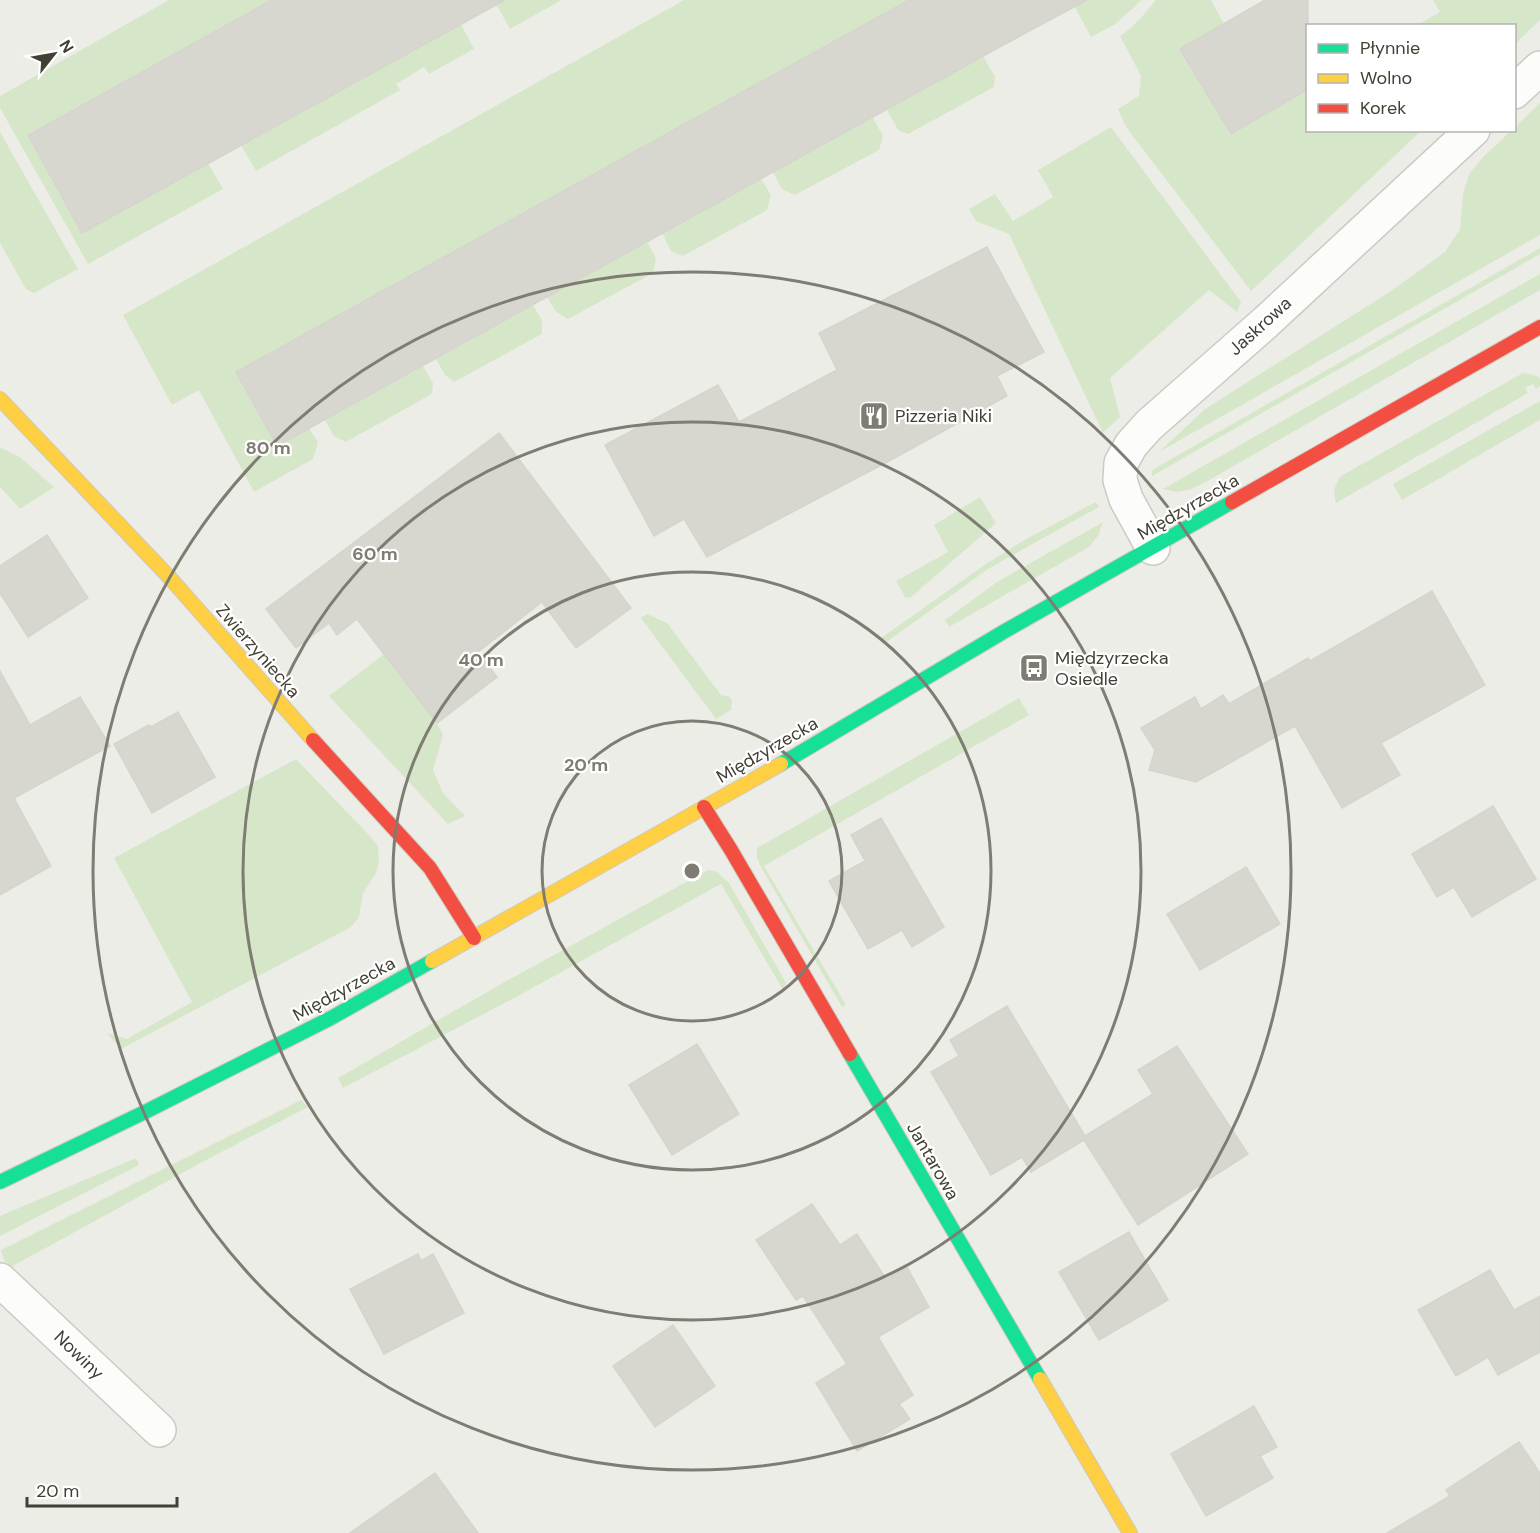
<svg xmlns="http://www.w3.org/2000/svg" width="1540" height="1533" font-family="'DM Sans',sans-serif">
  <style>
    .green { fill: #d6e7c9 }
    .building { fill: #d7d6cf; stroke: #d5d4cd; stroke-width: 1.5 }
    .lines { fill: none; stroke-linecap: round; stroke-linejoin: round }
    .street-casing { stroke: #cbcac5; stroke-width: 36 }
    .fast-casing { stroke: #cccabf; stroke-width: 16 }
    .slow-casing { stroke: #cccabf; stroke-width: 16 }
    .jam-casing { stroke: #cccabf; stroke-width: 16 }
    .street { stroke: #fcfcfb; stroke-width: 33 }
    .fast { stroke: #16e098; stroke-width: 14 }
    .slow { stroke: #ffcf43; stroke-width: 14 }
    .jam { stroke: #f24e42; stroke-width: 14 }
    .ring { fill: none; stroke: #7e7c73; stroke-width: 3 }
    .labels { text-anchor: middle; stroke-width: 4.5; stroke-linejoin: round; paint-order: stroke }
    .street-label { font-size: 18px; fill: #423f34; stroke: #fff }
    .poi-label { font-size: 18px; fill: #423f34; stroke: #fff; text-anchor: start }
    .centre { fill: #7e7c73; stroke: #fff; stroke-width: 3 }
    .ring-label { font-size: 18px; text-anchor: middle; font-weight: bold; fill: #7e7c73; stroke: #fff; stroke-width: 4.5; stroke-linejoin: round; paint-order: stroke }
  </style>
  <rect width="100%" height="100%" fill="#edede7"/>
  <!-- green -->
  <g class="green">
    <polygon points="169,0 272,0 28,134 82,233 208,163 223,189 88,264 0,108 0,96"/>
    <polygon points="504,0 562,0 510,29 496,4"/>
    <polygon points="684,0 909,0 236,372 277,446 309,428 318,442 313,459 254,492 199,390 172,405 123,315"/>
    <polygon points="1071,0 1142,0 1114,25 1091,37"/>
    <path d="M 1156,0 L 1211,0 L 1224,24 L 1181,50 L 1230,134 L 1307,89 L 1308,130 L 1421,131 L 1251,291 L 1126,127 L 1118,109 L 1139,96 L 1141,76 L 1120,36 C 1135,26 1145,13 1156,0 Z"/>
    <polygon points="1433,0 1540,0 1540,20 1515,44 1514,26 1417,25 1440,12"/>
    <polygon points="461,24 474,49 429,74 424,67 396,84 400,90 256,171 241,145"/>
    <polygon points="983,56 995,77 994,87 908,134 898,130 887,110"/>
    <polygon points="1540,103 1540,235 1159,452 1205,409 1388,293 1445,252 1460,229 1463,194 1469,174 1484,156 1511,131 1514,130 1515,127"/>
    <polygon points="873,118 883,136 879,150 795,195 782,189 773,172"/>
    <polygon points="1111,127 1241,302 1237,312 1209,290 1110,378 1120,417 1103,433 1009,234 976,221 969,209 995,194 1013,221 1053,197 1038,170"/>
    <polygon points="0,132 78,269 34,293 26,289 0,243"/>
    <polygon points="761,179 771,195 767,210 683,256 671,251 662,233"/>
    <polygon points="647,242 656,258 653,273 568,319 556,312 547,297"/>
    <polygon points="1540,248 1540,254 1152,476 1152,470"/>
    <polygon points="1540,274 1540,290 1211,479 1192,489 1177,492 1163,489"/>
    <polygon points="533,305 542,320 542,334 454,382 445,375 436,359"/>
    <polygon points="423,366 433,383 432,394 346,442 334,436 325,420"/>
    <path d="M 1523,373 C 1529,374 1535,374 1540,378 L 1540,386 L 1536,389 L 1533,384 L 1525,388 L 1528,393 L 1336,503 C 1333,491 1334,486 1341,476 Z"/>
    <polygon points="1540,401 1540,420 1402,500 1393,484"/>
    <polygon points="0,447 21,458 54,487 20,509 0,487"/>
    <polygon points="980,497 996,523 910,598 905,597 896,581 948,552 934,525"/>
    <polygon points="1096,502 1099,507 988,569 885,643 881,638 986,564 1026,539"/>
    <polygon points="1103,522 1098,536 1089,547 949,627 945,620 997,582"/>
    <polygon points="647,614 667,623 721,695 730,697 732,701 731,710 716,719 641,618"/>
    <polygon points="384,654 437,723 443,735 433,770 443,793 465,816 448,824 329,696"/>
    <polygon points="1019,698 1029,715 764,866 846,1005 842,1007 761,867 757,858 757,848"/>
    <polygon points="296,759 369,835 378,846 379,862 376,873 363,893 359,917 351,927 121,1049 107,1033 127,1039 192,1002 114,858"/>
    <polygon points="708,870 717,872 729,883 786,983 783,990 721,884 518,996 343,1088 338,1078 501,984"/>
    <polygon points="301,1100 308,1107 206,1160 11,1267 4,1260 1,1250"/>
    <polygon points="136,1158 139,1165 0,1236 0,1216"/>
  </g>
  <!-- building -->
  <g class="building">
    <polygon points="272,0 505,0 82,233 28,135"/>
    <polygon points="909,0 1087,0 996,49 277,446 236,372"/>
    <polygon points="1265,0 1308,0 1308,89 1231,134 1180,49"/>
    <polygon points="987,247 1044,352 997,376 1007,396 889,461 707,557 684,519 654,536 605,445 718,385 739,422 837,370 819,333"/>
    <polygon points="499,433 631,608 576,648 542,602 478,652 497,677 437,723 357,619 337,635 329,623 296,648 266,609"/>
    <polygon points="47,535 88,598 28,637 0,593 0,566"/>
    <polygon points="1432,591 1485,685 1381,743 1400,775 1342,808 1295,726 1196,782 1149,770 1155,750 1141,728 1195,697 1201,709 1223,695 1229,704 1308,658 1310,661"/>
    <polygon points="0,671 30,725 80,697 110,746 14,798 51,866 0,895"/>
    <polygon points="178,712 215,777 152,813 114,744 149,725 151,727"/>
    <polygon points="1493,806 1536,879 1472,917 1454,887 1437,897 1412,854"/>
    <polygon points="881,818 944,927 912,947 902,930 868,949 829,881 865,861 851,835"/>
    <polygon points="1246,867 1280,924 1200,970 1167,914"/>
    <polygon points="1007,1006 1085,1136 1153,1094 1138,1070 1177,1046 1248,1154 1138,1225 1084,1140 1031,1172 1022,1157 991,1175 931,1072 959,1056 950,1040"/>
    <polygon points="697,1044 739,1114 672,1155 629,1085"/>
    <polygon points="812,1204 840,1245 857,1234 886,1279 907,1267 929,1307 878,1337 913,1395 899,1404 910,1419 857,1451 816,1383 847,1364 803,1296 796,1300 756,1240"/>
    <polygon points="1129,1232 1168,1300 1099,1340 1059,1272"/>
    <polygon points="418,1254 421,1261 433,1254 464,1313 384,1354 350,1289"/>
    <polygon points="1490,1270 1514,1310 1540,1296 1540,1352 1498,1375 1488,1357 1456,1376 1418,1310"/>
    <polygon points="673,1325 715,1386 655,1427 613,1366"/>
    <polygon points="1254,1406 1277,1447 1260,1456 1273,1478 1206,1516 1171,1454"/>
    <polygon points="1519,1442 1540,1473 1540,1533 1387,1533 1450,1496 1446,1490"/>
    <polygon points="435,1473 478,1533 350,1533"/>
  </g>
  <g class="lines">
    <!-- street casing -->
    <g class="street-casing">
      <g id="street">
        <polyline points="1514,92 1540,68"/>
        <polyline points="1153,548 1126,499 1120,480 1121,463 1131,445 1149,425 1266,322 1473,130"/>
        <polyline points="0,1280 159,1430"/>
      </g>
    </g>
    <!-- fast casing -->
    <g class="fast-casing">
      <g id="fast">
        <polyline points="781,764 1005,631 1232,502"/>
        <polyline points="850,1054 1040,1379"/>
        <polyline points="0,1182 145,1112 331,1018 432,961"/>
      </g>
    </g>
    <!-- slow casing -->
    <g class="slow-casing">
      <g id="slow">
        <polyline points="0,399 170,578 313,740"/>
        <polyline points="432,961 781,764"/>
        <polyline points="1040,1379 1130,1533"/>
      </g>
    </g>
    <!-- jam casing -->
    <g class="jam-casing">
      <g id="jam">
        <polyline points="1232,502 1540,327"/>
        <polyline points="313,740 430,868 474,938"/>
        <polyline points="704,807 731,850 850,1054"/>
      </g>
    </g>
    <!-- street -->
    <use href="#street" class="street"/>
    <!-- fast -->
    <use href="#fast" class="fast"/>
    <!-- slow -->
    <use href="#slow" class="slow"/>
    <!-- jam -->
    <use href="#jam" class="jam"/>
  </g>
  <!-- distance rings -->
  <g class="ring">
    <circle cx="692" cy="871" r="150"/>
    <circle cx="692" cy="871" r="299"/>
    <circle cx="692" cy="871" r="449"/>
    <circle cx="692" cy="871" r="599"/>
  </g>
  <!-- icons -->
  <defs>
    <g id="restaurant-square" transform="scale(1.5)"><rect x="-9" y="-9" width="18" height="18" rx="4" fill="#7e7c73" stroke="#fff"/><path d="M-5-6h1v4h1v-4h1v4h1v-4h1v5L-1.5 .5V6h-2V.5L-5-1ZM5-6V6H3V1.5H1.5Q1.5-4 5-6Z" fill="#fff"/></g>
    <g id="bus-square" transform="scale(1.5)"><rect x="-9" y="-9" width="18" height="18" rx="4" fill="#7e7c73" stroke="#fff"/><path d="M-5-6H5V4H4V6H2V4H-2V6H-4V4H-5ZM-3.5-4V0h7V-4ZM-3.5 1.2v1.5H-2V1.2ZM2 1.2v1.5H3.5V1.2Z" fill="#fff"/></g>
  </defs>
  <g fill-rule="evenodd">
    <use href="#restaurant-square" x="874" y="416"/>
    <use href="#bus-square" x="1034" y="668"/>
  </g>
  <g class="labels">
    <!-- street labels -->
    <g class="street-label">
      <text transform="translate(1260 326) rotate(-42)" y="6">Jaskrowa</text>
      <text transform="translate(1188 507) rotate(-30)" y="6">Międzyrzecka</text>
      <text transform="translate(258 651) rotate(49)" y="6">Zwierzyniecka</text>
      <text transform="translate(767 750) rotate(-30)" y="6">Międzyrzecka</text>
      <text transform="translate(344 989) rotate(-29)" y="6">Międzyrzecka</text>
      <text transform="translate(933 1161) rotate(60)" y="6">Jantarowa</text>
      <text transform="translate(79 1355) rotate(44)" y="6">Nowiny</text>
    </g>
    <!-- poi labels -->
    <g class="poi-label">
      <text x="895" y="422">Pizzeria Niki</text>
      <text x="1055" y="664">Międzyrzecka<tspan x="1055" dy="21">Osiedle</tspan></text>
    </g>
  </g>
  <circle cx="692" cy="871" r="9" class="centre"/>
  <g class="ring-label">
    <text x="268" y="454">80 m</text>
    <text x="375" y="560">60 m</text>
    <text x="481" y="666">40 m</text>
    <text x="586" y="771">20 m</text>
  </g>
  <!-- legend -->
  <rect x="1306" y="24" width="210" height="108" fill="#ffffff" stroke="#b3b2ae" stroke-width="1.5"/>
  <rect x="1318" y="44" width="30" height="9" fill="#16e098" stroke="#b3b2ae" stroke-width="1.5"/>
  <text x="1360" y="54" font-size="18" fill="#423f34">Płynnie</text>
  <rect x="1318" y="74" width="30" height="9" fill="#ffcf43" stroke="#b3b2ae" stroke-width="1.5"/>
  <text x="1360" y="84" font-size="18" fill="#423f34">Wolno</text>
  <rect x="1318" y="104" width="30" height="9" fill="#f24e42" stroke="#b3b2ae" stroke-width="1.5"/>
  <text x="1360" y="114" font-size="18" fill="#423f34">Korek</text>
  <!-- north arrow -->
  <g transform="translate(54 54) rotate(59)" stroke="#ffffff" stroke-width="4.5" paint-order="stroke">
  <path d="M0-4.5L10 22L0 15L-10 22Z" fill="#423f34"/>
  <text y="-9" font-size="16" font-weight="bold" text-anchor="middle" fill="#423f34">N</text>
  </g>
  <!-- scale -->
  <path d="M27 1497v9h150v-9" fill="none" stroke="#423f34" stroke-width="3"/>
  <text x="36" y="1497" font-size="18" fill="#423f34" stroke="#ffffff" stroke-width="4.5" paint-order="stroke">20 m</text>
</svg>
